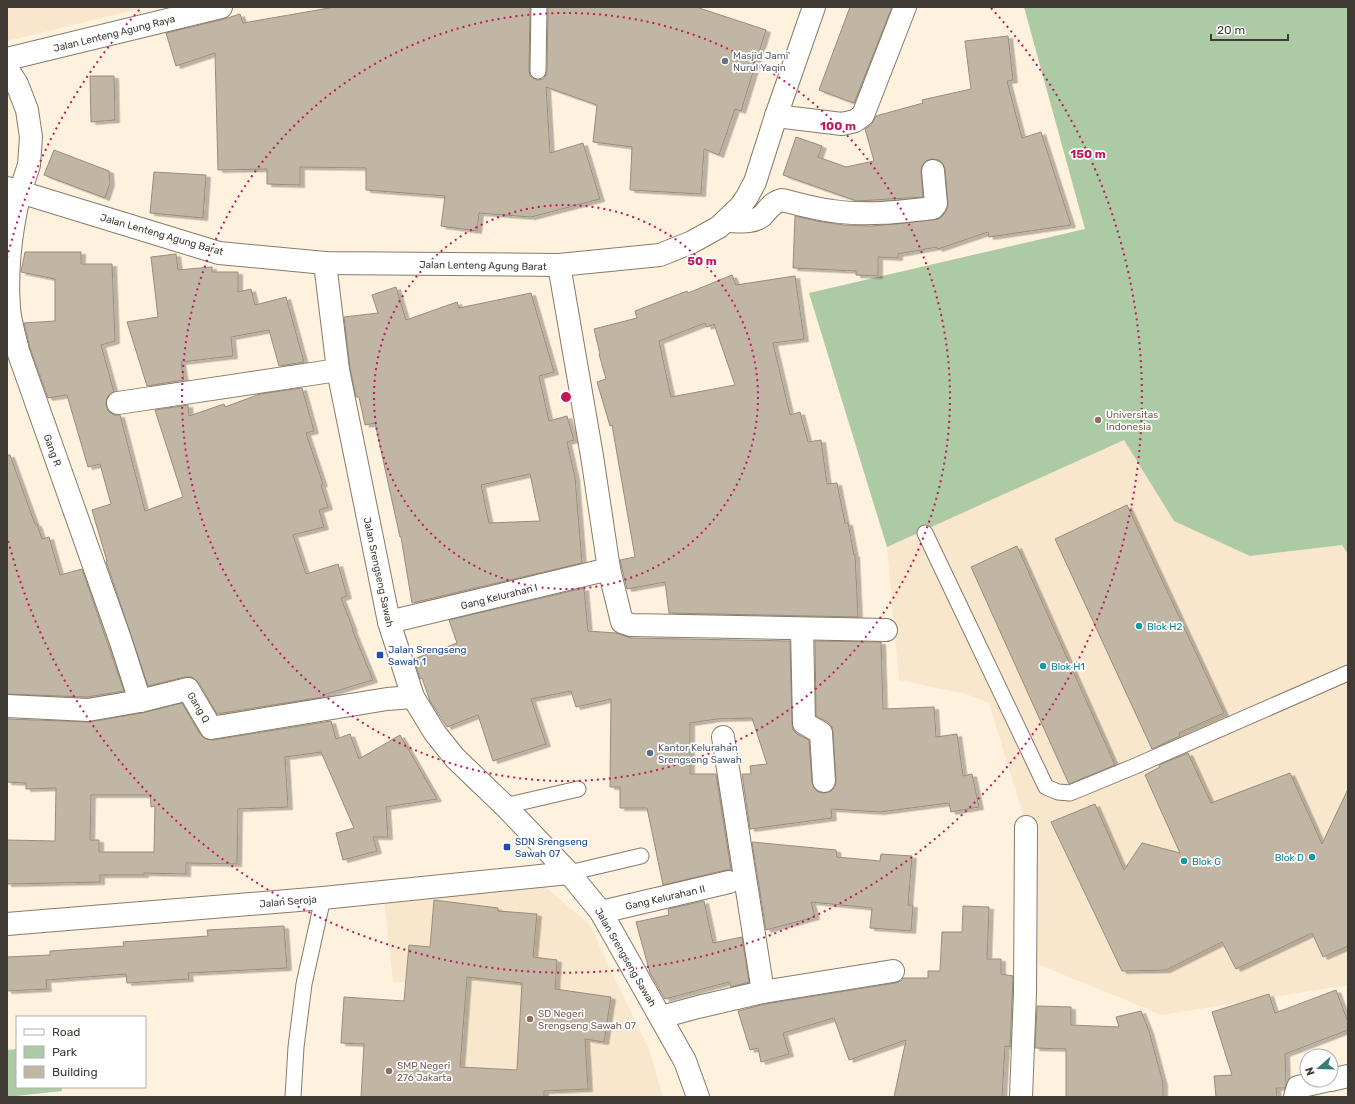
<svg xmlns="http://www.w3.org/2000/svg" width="1355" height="1104" font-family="Rubik,sans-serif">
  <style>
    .built { fill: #f8e6cd }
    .green { fill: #accaa4 }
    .building { fill: #c1b5a3; stroke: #988c7b; fill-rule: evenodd; filter: url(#shadow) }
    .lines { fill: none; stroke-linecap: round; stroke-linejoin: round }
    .lane-casing { stroke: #867b6a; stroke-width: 17 }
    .street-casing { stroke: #867b6a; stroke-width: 24 }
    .secondary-casing { stroke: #867b6a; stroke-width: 24 }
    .primary-casing { stroke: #867b6a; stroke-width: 24 }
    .lane { stroke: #fff; stroke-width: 15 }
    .street { stroke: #fff; stroke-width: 22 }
    .secondary { stroke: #fff; stroke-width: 22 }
    .primary { stroke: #fff; stroke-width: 22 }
    .ring { fill: none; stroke: #c2185b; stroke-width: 2; stroke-dasharray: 2 4 }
    .worship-dot { fill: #6b7280; stroke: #fff; stroke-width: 1.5 }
    .education-dot { fill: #8d6e63; stroke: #fff; stroke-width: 1.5 }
    .culture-dot { fill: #0f9aa8; stroke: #fff; stroke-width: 1.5 }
    .transit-dot { fill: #1a4fb4; stroke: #fff; stroke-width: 1.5 }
    .service-dot { fill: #5c6f8a; stroke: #fff; stroke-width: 1.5 }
    .labels { text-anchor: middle; stroke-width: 3.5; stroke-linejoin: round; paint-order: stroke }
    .street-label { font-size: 10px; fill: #3f3a33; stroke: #fff }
    .worship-label { font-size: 10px; fill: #5b616d; stroke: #fff; text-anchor: start }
    .education-label { font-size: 10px; fill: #785e54; stroke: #fff; text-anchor: start }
    .culture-label { font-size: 10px; fill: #0d838f; stroke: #fff; text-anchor: start }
    .transit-label { font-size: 10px; fill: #164399; stroke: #fff; text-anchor: start }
    .service-label { font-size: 10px; fill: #4e5e75; stroke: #fff; text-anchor: start }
    .centre { fill: #c2185b; stroke: #fff; stroke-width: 2 }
    .ring-label { font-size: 12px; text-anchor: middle; font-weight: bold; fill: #c2185b; stroke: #fff; stroke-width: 3.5; stroke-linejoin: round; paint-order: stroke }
  </style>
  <defs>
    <filter id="shadow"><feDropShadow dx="4.5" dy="2.5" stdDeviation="0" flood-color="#0004"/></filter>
  </defs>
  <rect width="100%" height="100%" fill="#fef1de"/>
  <!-- built -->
  <g class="built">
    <polygon points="7,7 146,7 7,41"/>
    <polygon points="1024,7 1348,7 1348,985 1162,1015 1023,958 1023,814 989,703 966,694 899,680 887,547 809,293 1085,229"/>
    <polygon points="536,879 589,924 650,1052 663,1097 422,1097 422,983 393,982 384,900"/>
  </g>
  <!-- green -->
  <g class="green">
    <polygon points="1024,7 1348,7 1348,554 1342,545 1250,556 1174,521 1124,440 887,547 809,293 1085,229"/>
    <polygon points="17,1049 17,1087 62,1087 62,1091 7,1097 7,1050"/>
  </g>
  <!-- building -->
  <g class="building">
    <polygon points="335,7 530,7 529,71 530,76 533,78 537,80 543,79 546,75 547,71 548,7 696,7 766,30 741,111 735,109 719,155 704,149 701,194 630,190 632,147 593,142 597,105 546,87 550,153 583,143 600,199 531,217 479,213 477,231 441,226 445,196 366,190 366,168 300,167 300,185 267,184 267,169 218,170 215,53 176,66 166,33 224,19 240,14 243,23"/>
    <polygon points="850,7 892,7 854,103 819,90"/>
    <polygon points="1008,36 1013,80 1007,81 1022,138 1041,132 1071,225 989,237 988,232 938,249 937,247 898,254 898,258 878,257 878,276 856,275 856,271 793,268 795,216 817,221 844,225 871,226 896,224 939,219 946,212 948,203 945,169 943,164 939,160 932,159 926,161 922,166 921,172 923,197 907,198 857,201 783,175 796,137 822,146 818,157 846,167 874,161 865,129 871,125 876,116 923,103 922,100 971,89 965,41"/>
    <polygon points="90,76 114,76 115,120 91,122"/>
    <polygon points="54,150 109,171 110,183 105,198 44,175"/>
    <polygon points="154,172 206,175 203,218 150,213"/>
    <polygon points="25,252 81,252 81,264 112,264 115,341 101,345 114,392 110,394 107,398 106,404 108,411 114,415 120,415 145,511 183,497 155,410 188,405 189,416 224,404 225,407 260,394 302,388 314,431 306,433 323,484 321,485 328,507 319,510 324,527 293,535 306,574 338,564 347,596 341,598 353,629 352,629 373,680 323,695 323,697 217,714 199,683 192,677 185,677 148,686 106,561 107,561 92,510 111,504 100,464 88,467 67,395 48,398 30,348 24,323 55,321 55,279 21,272"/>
    <polygon points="176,254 178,270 212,267 212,272 238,272 238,292 251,289 255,305 286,297 304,362 279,366 269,330 231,337 233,356 181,362 184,380 147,386 127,322 158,317 151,257"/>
    <path d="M 732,275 L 736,285 L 795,276 L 804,339 L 773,343 L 790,415 L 800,412 L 808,442 L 821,440 L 827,484 L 837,483 L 845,523 L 848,523 L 854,555 L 855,554 L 858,617 L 669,613 L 665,582 L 627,589 L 620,560 L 635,557 L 612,425 L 610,426 L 597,382 L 606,379 L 599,354 L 600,354 L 594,329 L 637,318 L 635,311 L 687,291 L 688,293 ZM 705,323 L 707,327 L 714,324 L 735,385 L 671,397 L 659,341 Z"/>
    <path d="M 396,287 L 406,320 L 457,302 L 459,308 L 531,293 L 554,372 L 539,376 L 549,421 L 567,416 L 574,440 L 567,442 L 575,477 L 582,563 L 412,603 L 401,537 L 400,537 L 375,423 L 365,425 L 359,397 L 356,397 L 350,368 L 344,317 L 378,313 L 372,295 ZM 530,474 L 540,521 L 489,523 L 481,485 Z"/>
    <polygon points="7,455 10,455 35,524 37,524 42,539 49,537 60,575 82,569 124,691 87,697 7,694"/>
    <polygon points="1127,505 1224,713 1179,733 1180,736 1152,749 1055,539"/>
    <polygon points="1017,546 1115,765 1069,784 971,567"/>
    <polygon points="584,588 588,631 616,633 631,638 790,641 792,724 793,730 797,734 809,740 812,782 814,788 818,792 824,793 831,791 835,787 836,781 833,732 832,727 828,722 816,716 815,641 881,642 883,709 934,707 936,737 957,734 963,776 972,774 979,807 951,812 949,803 880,812 831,809 832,818 750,829 742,774 751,774 750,766 767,764 752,718 717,719 690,723 690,774 716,774 731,870 726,870 663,885 647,808 620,808 620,787 610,787 611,699 576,707 571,691 531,699 546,744 493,761 478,715 447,727 430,701 422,678 420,679 414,659 457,643 449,620"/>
    <path d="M 182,703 L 200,734 L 206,739 L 213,740 L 331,721 L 336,739 L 350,734 L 359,759 L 400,735 L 437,799 L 386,807 L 388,837 L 373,837 L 377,851 L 343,860 L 336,833 L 354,828 L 321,752 L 285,757 L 288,807 L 238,809 L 237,864 L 186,863 L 186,874 L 144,873 L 144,875 L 100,875 L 100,882 L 7,884 L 7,840 L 55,841 L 56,788 L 26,789 L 26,783 L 7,782 L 7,719 L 90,722 L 142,713 ZM 91,795 L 150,795 L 151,807 L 155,806 L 154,852 L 99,852 L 99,840 L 90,840 Z"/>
    <polygon points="1188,753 1211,803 1290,773 1322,844 1348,789 1348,946 1323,957 1312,933 1236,969 1222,942 1166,970 1122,971 1051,822 1095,804 1124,870 1142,843 1180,853 1145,775 1160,767 1159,765"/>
    <polygon points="752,842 836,850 837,857 880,861 881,854 912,856 908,905 913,905 911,931 870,928 872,908 811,902 815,917 766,930"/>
    <path d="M 434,900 L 498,908 L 498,911 L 537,914 L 533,957 L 557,960 L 555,989 L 611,997 L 604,1042 L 585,1039 L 588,1089 L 544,1091 L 544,1097 L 361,1097 L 364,1044 L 341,1043 L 344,997 L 404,1001 L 409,945 L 430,947 ZM 467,977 L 522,983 L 517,1070 L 460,1067 Z"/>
    <polygon points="704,901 713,943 742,937 749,982 731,987 729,982 665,999 650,973 636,922 669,915 668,909"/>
    <polygon points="963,906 989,907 987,959 1001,959 1001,974 1013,976 1010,1047 1005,1046 1002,1097 894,1097 906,1040 849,1060 834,1018 783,1033 789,1054 761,1062 758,1048 750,1050 738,1011 765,1004 895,983 901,981 903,978 928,978 928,971 940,971 942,932 962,932"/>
    <polygon points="284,926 287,968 188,973 189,979 127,983 126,974 46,980 47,989 7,991 7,957 50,955 50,951 124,946 123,942 208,936 207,930"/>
    <polygon points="1336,990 1348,1022 1348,1030 1285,1054 1286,1085 1285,1088 1276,1088 1277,1097 1216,1097 1214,1076 1232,1075 1212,1012 1269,994 1275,1013"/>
    <polygon points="1037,1006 1071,1007 1071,1025 1119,1027 1116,1017 1141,1011 1149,1031 1163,1083 1163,1097 1066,1097 1066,1049 1035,1048"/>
  </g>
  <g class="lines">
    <!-- lane casing -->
    <g class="lane-casing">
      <g id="lane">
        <polyline points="538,71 539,7"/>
        <polyline points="925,533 1046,787 1058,792 1070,793 1133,767 1348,673"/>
        <polyline points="505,806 578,789"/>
        <polyline points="569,873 641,856"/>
        <polyline points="293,1097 296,1047 304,984 323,898"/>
      </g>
    </g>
    <!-- street casing -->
    <g class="street-casing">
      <g id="street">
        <polyline points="776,116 842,124 855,121 863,115 905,7"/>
        <path d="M 20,192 C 11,230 6,269 9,308 C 10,322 15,337 18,351 L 121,642 L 140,701"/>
        <path d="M 727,221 C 738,221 752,224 762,216 C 768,210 772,202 782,200 C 798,204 815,209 832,211 C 866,216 900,212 933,208 L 936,204 L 933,171"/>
        <polyline points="559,265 592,456 609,569 622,622 631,625 886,630"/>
        <polyline points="118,403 338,370"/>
        <polyline points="389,622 609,569"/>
        <polyline points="802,629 804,723 821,733 824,781"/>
        <polyline points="7,706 88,710 140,701 188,689 211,728 387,699 413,697"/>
        <polyline points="723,737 763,992"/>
        <polyline points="601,912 729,882"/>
        <polyline points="7,924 323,898 569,873"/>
        <polyline points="661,1017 698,1007 763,992 893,971"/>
        <polyline points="1331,1080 1348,1076"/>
        <polyline points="1021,1097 1025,993 1026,827"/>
        <polyline points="1295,1097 1298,1087 1329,1080"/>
      </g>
    </g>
    <!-- secondary casing -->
    <g class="secondary-casing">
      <g id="secondary">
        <polyline points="7,188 219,253 325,263 559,265 660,255 692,242 719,227 740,207 747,197 755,182 776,116 814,7"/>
        <polyline points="325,263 338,370 389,622 413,697 435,733 455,758 505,806 569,873 601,912 685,1061 698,1097"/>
      </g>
    </g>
    <!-- primary casing -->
    <g class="primary-casing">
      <g id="primary">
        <polyline points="7,59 221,7"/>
        <polyline points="7,68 17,84 27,110 31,137 29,165 20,192"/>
      </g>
    </g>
    <!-- lane -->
    <use href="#lane" class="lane"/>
    <!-- street -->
    <use href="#street" class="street"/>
    <!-- secondary -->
    <use href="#secondary" class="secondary"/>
    <!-- primary -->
    <use href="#primary" class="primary"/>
  </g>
  <!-- distance rings -->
  <g class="ring">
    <circle cx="566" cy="397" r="192"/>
    <circle cx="566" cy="397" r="384"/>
    <path d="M7 258A576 576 0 0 1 141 8M991 8A576 576 0 1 1 7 536"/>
  </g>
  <!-- markers -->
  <circle class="worship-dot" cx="725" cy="61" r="4"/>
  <g class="education-dot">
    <circle cx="1098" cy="420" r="4"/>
    <circle cx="530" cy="1019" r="4"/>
    <circle cx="389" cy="1071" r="4"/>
  </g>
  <g class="culture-dot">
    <circle cx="1139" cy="626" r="4"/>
    <circle cx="1043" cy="666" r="4"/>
    <circle cx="1312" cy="857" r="4"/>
    <circle cx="1184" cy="861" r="4"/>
  </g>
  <g class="transit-dot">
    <rect x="376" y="651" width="8" height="8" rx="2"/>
    <rect x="503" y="843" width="8" height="8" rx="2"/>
  </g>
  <circle class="service-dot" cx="650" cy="753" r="4"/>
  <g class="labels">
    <!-- street labels -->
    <g class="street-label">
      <text transform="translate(114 33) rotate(-14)" y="4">Jalan Lenteng Agung Raya</text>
      <text transform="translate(162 234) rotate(16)" y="4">Jalan Lenteng Agung Barat</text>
      <text transform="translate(483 265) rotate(1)" y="4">Jalan Lenteng Agung Barat</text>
      <text transform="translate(53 450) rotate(70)" y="4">Gang R</text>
      <text transform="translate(379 572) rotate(78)" y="4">Jalan Srengseng Sawah</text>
      <text transform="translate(499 596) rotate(-14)" y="4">Gang Kelurahan I</text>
      <text transform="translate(199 707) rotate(59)" y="4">Gang Q</text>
      <text transform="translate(665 897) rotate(-13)" y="4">Gang Kelurahan II</text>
      <text transform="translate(288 901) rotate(-5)" y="4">Jalan Seroja</text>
      <text transform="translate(626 957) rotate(60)" y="4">Jalan Srengseng Sawah</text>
    </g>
    <!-- worship labels -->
    <g class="worship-label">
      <text x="733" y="59">Masjid Jami'<tspan x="733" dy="12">Nurul Yaqin</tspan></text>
    </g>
    <!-- education labels -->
    <g class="education-label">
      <text x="1106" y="418">Universitas<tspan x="1106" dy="12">Indonesia</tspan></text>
      <text x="538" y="1017">SD Negeri<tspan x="538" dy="12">Srengseng Sawah 07</tspan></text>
      <text x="397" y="1069">SMP Negeri<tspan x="397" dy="12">276 Jakarta</tspan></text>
    </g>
    <!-- culture labels -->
    <g class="culture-label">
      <text x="1147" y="630">Blok H2</text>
      <text x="1051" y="670">Blok H1</text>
      <text x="1304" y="861" text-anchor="end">Blok D</text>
      <text x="1192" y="865">Blok G</text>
    </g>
    <!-- transit labels -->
    <g class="transit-label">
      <text x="388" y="653">Jalan Srengseng<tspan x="388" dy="12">Sawah 1</tspan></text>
      <text x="515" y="845">SDN Srengseng<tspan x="515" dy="12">Sawah 07</tspan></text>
    </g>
    <!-- service labels -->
    <g class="service-label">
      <text x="658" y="751">Kantor Kelurahan<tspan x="658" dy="12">Srengseng Sawah</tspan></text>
    </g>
  </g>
  <circle cx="566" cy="397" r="6" class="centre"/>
  <g class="ring-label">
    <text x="838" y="130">100 m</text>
    <text x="1088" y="158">150 m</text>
    <text x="702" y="265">50 m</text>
  </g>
  <!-- border -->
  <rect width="1355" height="1104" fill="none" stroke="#3f3a33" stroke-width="16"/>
  <!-- legend -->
  <rect x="16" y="1016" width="130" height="72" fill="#ffffff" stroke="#b2b0ad"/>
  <rect x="24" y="1029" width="20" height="6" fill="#ffffff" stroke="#b2b0ad"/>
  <text x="52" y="1036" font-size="12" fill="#3f3a33">Road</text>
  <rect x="24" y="1046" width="20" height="12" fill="#accaa4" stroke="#b2b0ad"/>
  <text x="52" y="1056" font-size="12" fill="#3f3a33">Park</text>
  <rect x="24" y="1066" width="20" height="12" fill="#c1b5a3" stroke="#b2b0ad"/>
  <text x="52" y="1076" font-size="12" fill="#3f3a33">Building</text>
  <!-- north arrow -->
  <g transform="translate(1319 1068) rotate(250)"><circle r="19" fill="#ffffff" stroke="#b2b0ad"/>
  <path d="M0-3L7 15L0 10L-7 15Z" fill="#367d77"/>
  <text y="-6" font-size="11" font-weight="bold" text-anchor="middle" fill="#3f3a33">N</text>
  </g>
  <!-- scale -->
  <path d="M1211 34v6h77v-6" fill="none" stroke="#3f3a33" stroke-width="2"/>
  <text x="1217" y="34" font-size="12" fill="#3f3a33" stroke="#ffffff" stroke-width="3" paint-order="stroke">20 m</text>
</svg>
